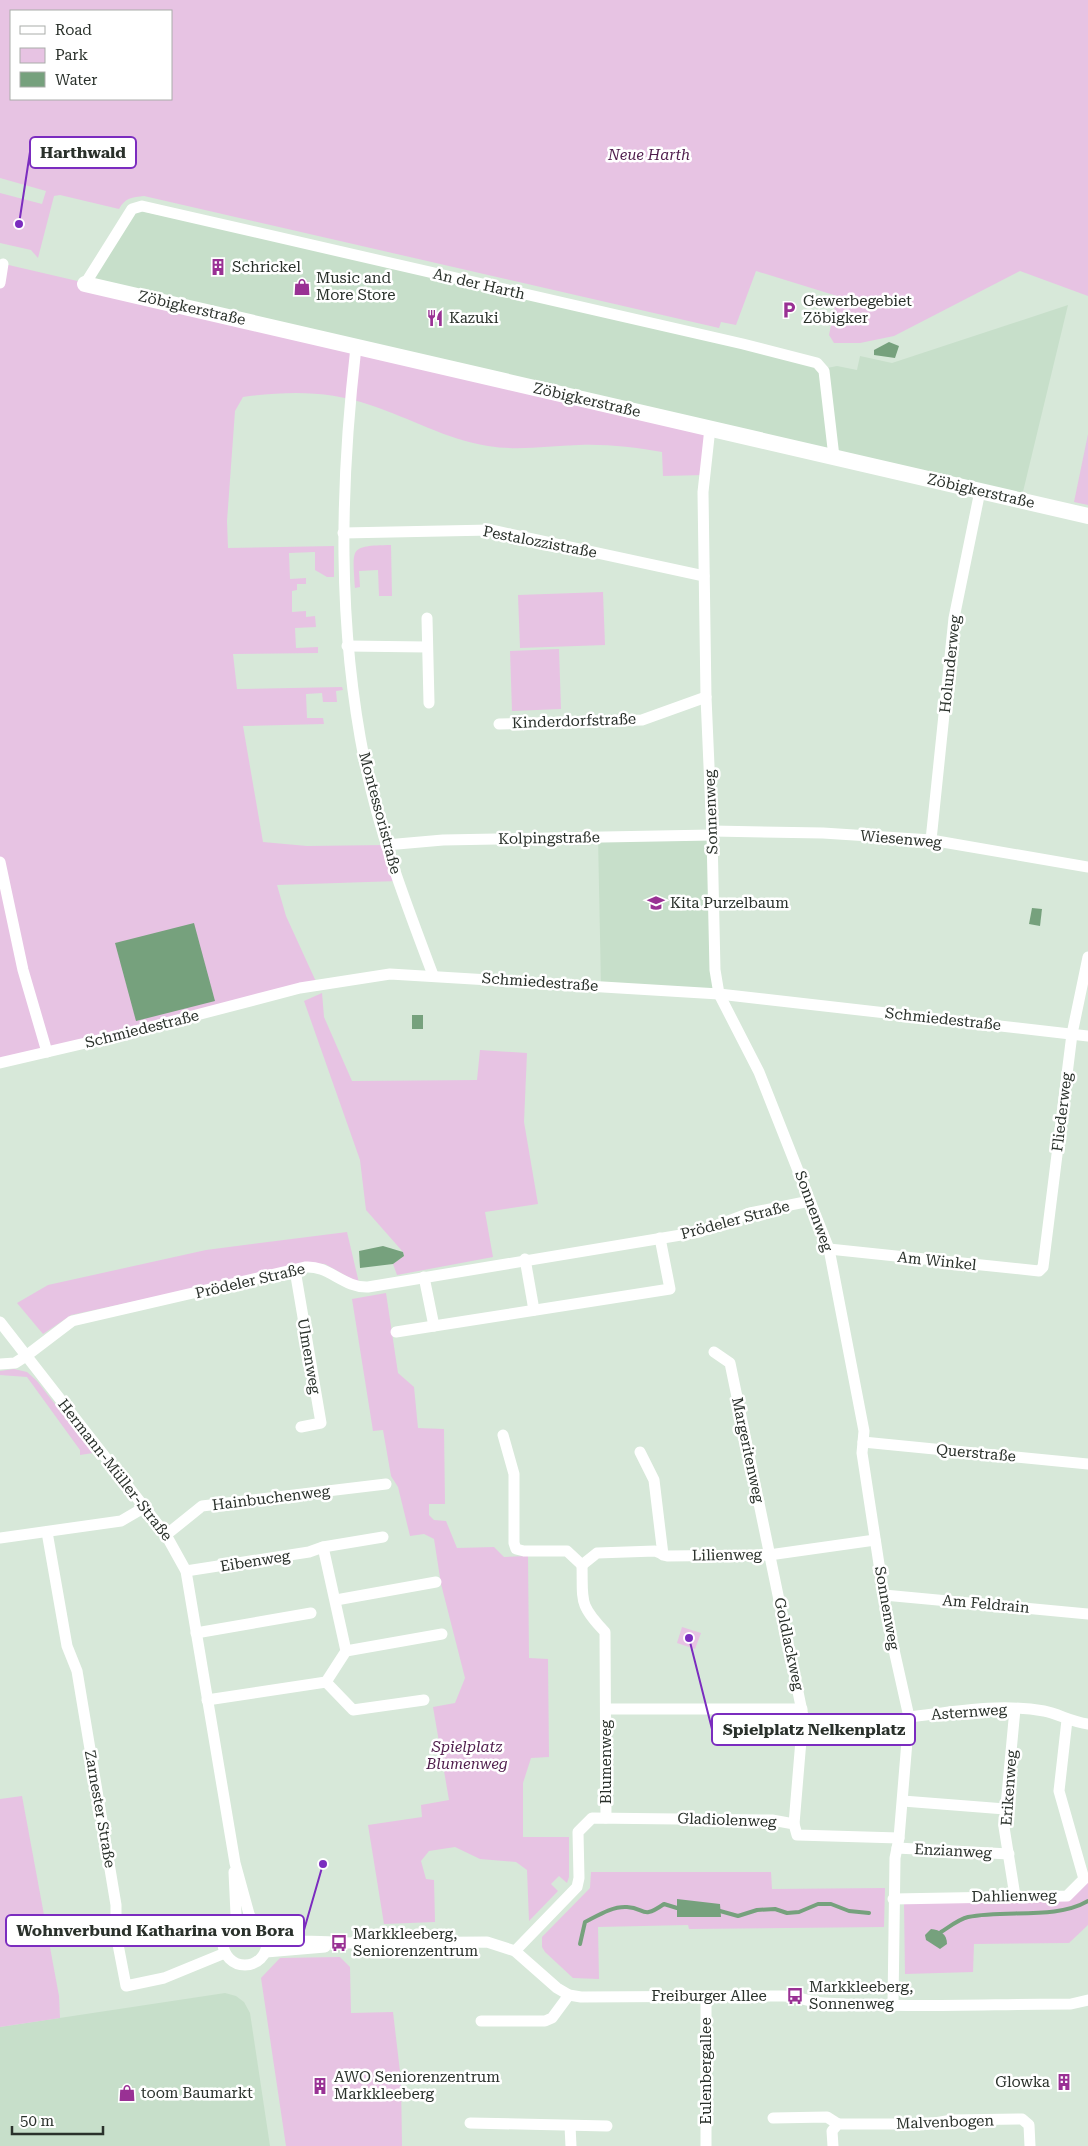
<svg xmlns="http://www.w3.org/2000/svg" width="1088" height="2146" font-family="'Roboto Serif',serif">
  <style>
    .built { fill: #c7dfca }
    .green { fill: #e7c3e3; fill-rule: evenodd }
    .water { fill: #76a17d }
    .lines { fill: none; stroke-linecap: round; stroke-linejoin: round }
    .stream { stroke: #76a17d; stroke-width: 4 }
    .street { stroke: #fff; stroke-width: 11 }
    .secondary { stroke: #fff; stroke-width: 16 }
    .labels { text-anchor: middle; stroke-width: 5; stroke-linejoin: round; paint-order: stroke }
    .park-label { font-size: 15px; font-style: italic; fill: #4f1d4c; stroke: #fff }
    .poi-label { font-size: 15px; fill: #2a312b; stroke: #fff; text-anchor: start }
    .street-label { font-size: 15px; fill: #2a312b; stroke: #fff }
    .leader { fill: none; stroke: #7b2cbf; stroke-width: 2 }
    .callout-dot { fill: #7b2cbf; stroke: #fff; stroke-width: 2 }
    .callout { fill: #fff; stroke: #7b2cbf; stroke-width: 2 }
    .callout-label { font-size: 16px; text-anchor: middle; font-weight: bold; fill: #2a312b }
  </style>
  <rect width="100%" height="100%" fill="#d7e8d9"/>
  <!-- built -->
  <g class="built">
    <polygon points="132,209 743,344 822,369 837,366 857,370 860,356 892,363 1068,305 1021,500 85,284"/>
    <polygon points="712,835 719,994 601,986 598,837"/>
    <polygon points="225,1993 236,1996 244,2002 250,2013 270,2146 0,2146 0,2027"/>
  </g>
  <!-- green -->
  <g class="green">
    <path d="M 0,0 L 1088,0 L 1088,296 L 1020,271 L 894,336 L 860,343 L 834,343 L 829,335 L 837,296 L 756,271 L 736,325 L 721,322 L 719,328 L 144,196 C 132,197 125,198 119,209 L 60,195 L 54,196 L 38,258 L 31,250 L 0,243 L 0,193 L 42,204 L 46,191 L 0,178 ZM 171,11 L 171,99 L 11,99 L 11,11 Z"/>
    <path d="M 0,263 L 710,428 L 705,475 L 663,476 L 662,452 C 634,447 606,444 579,445 C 548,446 518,451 488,446 C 445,439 410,418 370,405 C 328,390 287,391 243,397 L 235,411 L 227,521 L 228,548 L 334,546 L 334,577 L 327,577 L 315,570 L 315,552 L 289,553 L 290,579 L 306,578 L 306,584 L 297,584 L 297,590 L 292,591 L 292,612 L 306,611 L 306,617 L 315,616 L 316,627 L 295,628 L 296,648 L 318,647 L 318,653 L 233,654 L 237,689 L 342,687 L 343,690 L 336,691 L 337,702 L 323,702 L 322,693 L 306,694 L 307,718 L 323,718 L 324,724 L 243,726 L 263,842 L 307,846 L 386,845 L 398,881 L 277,885 L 286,916 L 318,986 L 0,1063 Z"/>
    <polygon points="1088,434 1088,505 1074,502"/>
    <path d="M 391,545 L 392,596 L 379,596 L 378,570 L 359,571 L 360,587 L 355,588 C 353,547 348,546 391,545 Z"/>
    <polygon points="603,592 605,645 520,648 518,595"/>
    <polygon points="559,649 561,709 512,711 510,651"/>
    <polygon points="322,993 324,1017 352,1081 477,1080 480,1050 527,1053 524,1122 538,1204 485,1212 493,1257 397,1275 393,1264 404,1256 403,1252 366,1210 360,1160 304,1001"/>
    <polygon points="347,1232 359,1283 325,1264 311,1263 71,1315 43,1334 17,1303 48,1285 206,1250"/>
    <polygon points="386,1293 398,1373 414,1387 418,1428 444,1429 445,1504 429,1504 429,1515 434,1520 446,1521 457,1548 494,1547 504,1557 528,1556 529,1658 548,1659 549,1757 531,1758 523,1783 523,1837 569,1837 569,1877 567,1883 559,1876 551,1884 558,1891 529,1921 527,1870 516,1862 480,1859 455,1847 429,1851 421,1861 426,1879 434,1880 435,1922 384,1924 368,1825 422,1817 421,1805 449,1800 433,1707 455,1703 465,1678 441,1584 434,1539 424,1534 410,1536 398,1487 391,1476 383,1430 373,1431 352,1299"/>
    <polygon points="14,1369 27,1372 37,1381 93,1453 80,1455 80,1450 27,1377 0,1375 0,1371"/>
    <polygon points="682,1627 701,1633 695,1649 677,1643"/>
    <polygon points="22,1796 59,1996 60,2018 0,2027 0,1799"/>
    <polygon points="591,1872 771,1872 772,1889 885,1888 884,1927 689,1929 688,1925 598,1927 599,1979 573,1978 545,1952 542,1947 542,1937 590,1888"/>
    <polygon points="1088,1882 1088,1925 1069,1943 974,1944 973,1972 905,1974 904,1903 1068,1901"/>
    <polygon points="340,1957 350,1967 351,2013 393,2012 401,2080 402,2146 286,2146 261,1978 280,1958"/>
  </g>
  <!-- water -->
  <g class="water">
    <polygon points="889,342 899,346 895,358 874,355 874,350"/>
    <polygon points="1032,908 1042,909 1040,926 1029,924"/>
    <polygon points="194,923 215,1001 136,1021 115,943"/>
    <rect x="412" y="1015" width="11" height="14"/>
    <polygon points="383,1246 403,1252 404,1256 393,1264 360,1268 359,1251"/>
    <polygon points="677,1899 720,1904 721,1917 677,1917"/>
    <path d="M 931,1929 C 940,1930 947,1934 947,1944 L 940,1949 L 926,1940 L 925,1935 Z"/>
  </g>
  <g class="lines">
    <!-- stream -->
    <g class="stream">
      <polyline points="720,1911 738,1916 757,1910 775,1909 787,1913 799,1912 818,1904 831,1904 849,1911 869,1913"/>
      <path d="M 941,1932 C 949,1927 959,1919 968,1917 C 1005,1909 1056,1920 1088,1901"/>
      <path d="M 580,1944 L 585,1922 C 597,1916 612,1906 627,1907 C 646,1908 641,1920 664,1904 L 677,1908"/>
    </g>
    <!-- street -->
    <g class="street">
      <polyline points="0,283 3,264"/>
      <polyline points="85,284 132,209 142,206 743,344 817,363 824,371 834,457"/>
      <path d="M 356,347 C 340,486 337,625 365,763 C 380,837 407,906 433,975"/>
      <polyline points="710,428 703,492 706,697 712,835 715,970 719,994 759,1072 829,1249 864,1431 862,1453 888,1623 909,1717 899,1838 895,1858 893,2004"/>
      <polyline points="343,533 491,530 704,576"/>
      <polyline points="427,618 429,703"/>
      <polyline points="347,646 427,647"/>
      <polyline points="499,724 642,720 706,697"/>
      <polyline points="712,831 823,833 931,840 1088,867"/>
      <polyline points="931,840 954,618 980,491"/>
      <polyline points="386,845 443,840 712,835"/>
      <polyline points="0,862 23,970 47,1052"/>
      <polyline points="0,1063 120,1035 300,988 390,974 719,994 1088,1036"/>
      <polyline points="829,1249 1039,1271 1043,1267 1072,1034 1088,957"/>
      <polyline points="525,1259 534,1310"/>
      <polyline points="295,1270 321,1423 301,1427"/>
      <polyline points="424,1277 434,1326 670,1289 660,1238"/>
      <polyline points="0,1322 166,1535 186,1571 235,1863 249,1914 253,1923"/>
      <polyline points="396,1332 434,1326"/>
      <polyline points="714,1352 730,1363 803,1716 794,1824"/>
      <path d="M 0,1364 L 15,1363 L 26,1356 L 72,1321 L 305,1267 C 329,1265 343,1288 368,1287 L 699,1232 L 750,1213 L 810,1201"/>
      <polyline points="503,1435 514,1474 514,1543 516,1549 524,1551 567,1551 582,1565"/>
      <polyline points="863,1442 1088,1464"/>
      <polyline points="640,1452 654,1480 663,1555"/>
      <polyline points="47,1532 67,1646 77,1671 116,1905 116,1934 126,1986 164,1978 225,1953"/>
      <polyline points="166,1535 202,1506 386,1484"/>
      <polyline points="0,1538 121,1521 145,1507"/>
      <polyline points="323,1547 346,1651 326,1682 353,1710 424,1700"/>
      <polyline points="582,1565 597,1553 655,1551 667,1556 769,1555 875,1540"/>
      <path d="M 582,1565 C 583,1601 578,1604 605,1632 L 606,1818"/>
      <polyline points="186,1571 309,1552 323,1547 383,1537"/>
      <polyline points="884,1595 1088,1614"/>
      <polyline points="336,1600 436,1582"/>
      <polyline points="196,1633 311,1613"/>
      <polyline points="346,1651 442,1634"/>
      <polyline points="207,1700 326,1682"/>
      <polyline points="606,1709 802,1709"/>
      <path d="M 909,1717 C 953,1712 999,1703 1044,1711 C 1059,1714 1072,1722 1088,1724"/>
      <polyline points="903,1801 1005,1809"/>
      <polyline points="897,1848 1009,1854"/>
      <polyline points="234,1872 236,1914 234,1924"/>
      <polyline points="1015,1896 1004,1827 1015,1709"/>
      <polyline points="893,1899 1067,1896 1084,1879 1059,1791 1067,1720"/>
      <circle cx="245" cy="1943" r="22"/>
      <path d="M 265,1934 C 288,1945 315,1939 339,1943 L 487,1942 L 515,1951 L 557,1988 L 569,1995 L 581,1997 L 783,1996 C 797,1996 810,2002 824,2003 C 906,2008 989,2004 1071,2004 L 1088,2000"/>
      <polyline points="515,1951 577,1887 579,1878 578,1832 592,1818 772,1820 794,1824 797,1835 899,1838"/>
      <polyline points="266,1952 325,1947"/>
      <polyline points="706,1996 706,2146"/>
      <polyline points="481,2021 545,2021 552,2018 569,1995"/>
      <polyline points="773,2118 827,2117 838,2124"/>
      <polyline points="470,2123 607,2126"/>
      <polyline points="570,2126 571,2146"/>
      <polyline points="833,2146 832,2131 838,2124 929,2124 952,2120 1022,2119 1029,2125 1030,2146"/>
    </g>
    <!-- secondary -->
    <polyline class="secondary" points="85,284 1088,516"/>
  </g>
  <!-- icons -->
  <defs>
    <g id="building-bare" transform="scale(1.35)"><path d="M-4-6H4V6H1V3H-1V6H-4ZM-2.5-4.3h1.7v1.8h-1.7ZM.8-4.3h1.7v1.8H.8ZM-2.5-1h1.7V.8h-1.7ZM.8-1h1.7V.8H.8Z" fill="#993194" stroke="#fff" stroke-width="2.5" paint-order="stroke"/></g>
    <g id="shop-bare" transform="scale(1.35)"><path d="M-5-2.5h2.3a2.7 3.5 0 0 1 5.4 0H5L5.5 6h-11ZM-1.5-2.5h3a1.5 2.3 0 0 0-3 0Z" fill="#993194" stroke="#fff" stroke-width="2.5" paint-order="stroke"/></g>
    <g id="parking-bare" transform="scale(1.35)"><path d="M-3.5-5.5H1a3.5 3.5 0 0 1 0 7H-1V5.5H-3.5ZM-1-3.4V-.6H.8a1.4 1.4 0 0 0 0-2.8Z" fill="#993194" stroke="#fff" stroke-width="2.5" paint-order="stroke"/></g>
    <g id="restaurant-bare" transform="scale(1.35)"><path d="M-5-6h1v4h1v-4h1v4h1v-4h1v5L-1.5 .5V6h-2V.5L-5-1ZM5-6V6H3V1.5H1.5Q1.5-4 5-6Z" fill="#993194" stroke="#fff" stroke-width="2.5" paint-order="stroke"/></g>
    <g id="school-bare" transform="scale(1.35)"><path d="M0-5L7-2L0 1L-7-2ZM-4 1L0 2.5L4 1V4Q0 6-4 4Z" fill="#993194" stroke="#fff" stroke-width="2.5" paint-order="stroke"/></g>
    <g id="bus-bare" transform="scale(1.35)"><path d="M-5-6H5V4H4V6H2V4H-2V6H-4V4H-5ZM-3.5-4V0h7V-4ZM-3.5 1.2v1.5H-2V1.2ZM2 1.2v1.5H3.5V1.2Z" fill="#993194" stroke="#fff" stroke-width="2.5" paint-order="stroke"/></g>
  </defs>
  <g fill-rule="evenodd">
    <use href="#building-bare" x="218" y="267"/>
    <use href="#shop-bare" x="302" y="287"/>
    <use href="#parking-bare" x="789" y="310"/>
    <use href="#restaurant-bare" x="435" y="318"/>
    <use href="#school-bare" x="656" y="903"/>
    <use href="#bus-bare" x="339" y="1943"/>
    <use href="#bus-bare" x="795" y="1996"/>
    <use href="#building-bare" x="1064" y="2082"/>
    <use href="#building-bare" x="320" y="2086"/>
    <use href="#shop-bare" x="127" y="2093"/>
  </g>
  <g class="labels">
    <!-- park labels -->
    <g class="park-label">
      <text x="649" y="160">Neue Harth</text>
      <text x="467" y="1752">Spielplatz<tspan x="467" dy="17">Blumenweg</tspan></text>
    </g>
    <!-- poi labels -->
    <g class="poi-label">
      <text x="232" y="272">Schrickel</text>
      <text x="316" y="283">Music and<tspan x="316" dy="17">More Store</tspan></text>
      <text x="803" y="306">Gewerbegebiet<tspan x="803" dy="17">Zöbigker</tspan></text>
      <text x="449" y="323">Kazuki</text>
      <text x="670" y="908">Kita Purzelbaum</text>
      <text x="353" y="1939">Markkleeberg,<tspan x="353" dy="17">Seniorenzentrum</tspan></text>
      <text x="809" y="1992">Markkleeberg,<tspan x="809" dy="17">Sonnenweg</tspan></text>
      <text x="334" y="2082">AWO Seniorenzentrum<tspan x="334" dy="17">Markkleeberg</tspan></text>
      <text x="1050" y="2087" text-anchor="end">Glowka</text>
      <text x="141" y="2098">toom Baumarkt</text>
    </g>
    <!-- street labels -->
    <g class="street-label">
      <text transform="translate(479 284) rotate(13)" y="5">An der Harth</text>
      <text transform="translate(192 308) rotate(13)" y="5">Zöbigkerstraße</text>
      <text transform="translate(587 400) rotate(13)" y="5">Zöbigkerstraße</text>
      <text transform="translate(981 491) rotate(13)" y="5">Zöbigkerstraße</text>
      <text transform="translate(540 542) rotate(11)" y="5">Pestalozzistraße</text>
      <text transform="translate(950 664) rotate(-84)" y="5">Holunderweg</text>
      <text transform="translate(574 721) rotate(-2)" y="5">Kinderdorfstraße</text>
      <text transform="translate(711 812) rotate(-92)" y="5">Sonnenweg</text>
      <text transform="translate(380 813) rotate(75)" y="5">Montessoristraße</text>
      <text transform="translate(549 838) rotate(-1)" y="5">Kolpingstraße</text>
      <text transform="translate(901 839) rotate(5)" y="5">Wiesenweg</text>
      <text transform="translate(540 982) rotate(4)" y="5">Schmiedestraße</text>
      <text transform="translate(943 1019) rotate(6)" y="5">Schmiedestraße</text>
      <text transform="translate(142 1029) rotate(-14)" y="5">Schmiedestraße</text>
      <text transform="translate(1062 1112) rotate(-83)" y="5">Fliederweg</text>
      <text transform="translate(814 1211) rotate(70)" y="5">Sonnenweg</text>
      <text transform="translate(735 1220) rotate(-15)" y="5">Prödeler Straße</text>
      <text transform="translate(937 1261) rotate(6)" y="5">Am Winkel</text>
      <text transform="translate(250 1281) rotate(-13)" y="5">Prödeler Straße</text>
      <text transform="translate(309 1356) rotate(80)" y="5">Ulmenweg</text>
      <text transform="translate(748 1450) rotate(78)" y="5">Margeritenweg</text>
      <text transform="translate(976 1453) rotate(5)" y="5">Querstraße</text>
      <text transform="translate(115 1470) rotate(52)" y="5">Hermann-Müller-Straße</text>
      <text transform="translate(271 1498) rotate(-7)" y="5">Hainbuchenweg</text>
      <text transform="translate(727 1555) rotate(-1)" y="5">Lilienweg</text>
      <text transform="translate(255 1561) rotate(-9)" y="5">Eibenweg</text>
      <text transform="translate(986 1604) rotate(5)" y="5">Am Feldrain</text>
      <text transform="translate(887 1608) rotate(80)" y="5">Sonnenweg</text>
      <text transform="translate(789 1644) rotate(78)" y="5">Goldlackweg</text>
      <text transform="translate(969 1712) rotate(-4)" y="5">Asternweg</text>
      <text transform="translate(606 1762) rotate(-90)" y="5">Blumenweg</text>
      <text transform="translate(1009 1788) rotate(-86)" y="5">Erikenweg</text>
      <text transform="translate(100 1809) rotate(80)" y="5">Zarnester Straße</text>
      <text transform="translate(727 1820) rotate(2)" y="5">Gladiolenweg</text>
      <text transform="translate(953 1851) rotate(3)" y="5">Enzianweg</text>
      <text transform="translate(1014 1896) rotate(-1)" y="5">Dahlienweg</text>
      <text x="709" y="2001">Freiburger Allee</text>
      <text transform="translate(706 2071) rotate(-90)" y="5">Eulenbergallee</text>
      <text transform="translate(945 2122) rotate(-2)" y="5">Malvenbogen</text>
    </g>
  </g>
  <!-- callouts -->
  <path class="leader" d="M19 224L30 152M689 1638L712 1729M323 1864L304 1930"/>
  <g class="callout-dot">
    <circle cx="19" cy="224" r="5"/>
    <circle cx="689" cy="1638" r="5"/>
    <circle cx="323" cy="1864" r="5"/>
  </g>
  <g class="callout">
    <rect x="30" y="137" width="106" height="31" rx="5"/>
    <rect x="712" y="1714" width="203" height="31" rx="5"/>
    <rect x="6" y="1915" width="298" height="31" rx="5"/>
  </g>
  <g class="callout-label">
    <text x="83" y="158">Harthwald</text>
    <text x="814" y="1735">Spielplatz Nelkenplatz</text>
    <text x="155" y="1936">Wohnverbund Katharina von Bora</text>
  </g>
  <!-- legend -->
  <rect x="10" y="10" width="162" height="90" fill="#ffffff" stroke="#aaadaa"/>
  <rect x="20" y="26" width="25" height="8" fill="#ffffff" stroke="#aaadaa"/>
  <text x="55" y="35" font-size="15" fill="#2a312b">Road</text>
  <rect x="20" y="48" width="25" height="15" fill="#e7c3e3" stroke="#aaadaa"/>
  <text x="55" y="60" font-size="15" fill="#2a312b">Park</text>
  <rect x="20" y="72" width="25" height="15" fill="#76a17d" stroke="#aaadaa"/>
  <text x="55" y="85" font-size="15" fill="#2a312b">Water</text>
  <!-- scale -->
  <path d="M12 2126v8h91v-8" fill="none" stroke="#2a312b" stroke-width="2.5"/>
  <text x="20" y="2126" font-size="15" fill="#2a312b" stroke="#ffffff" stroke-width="4" paint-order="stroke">50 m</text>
</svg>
